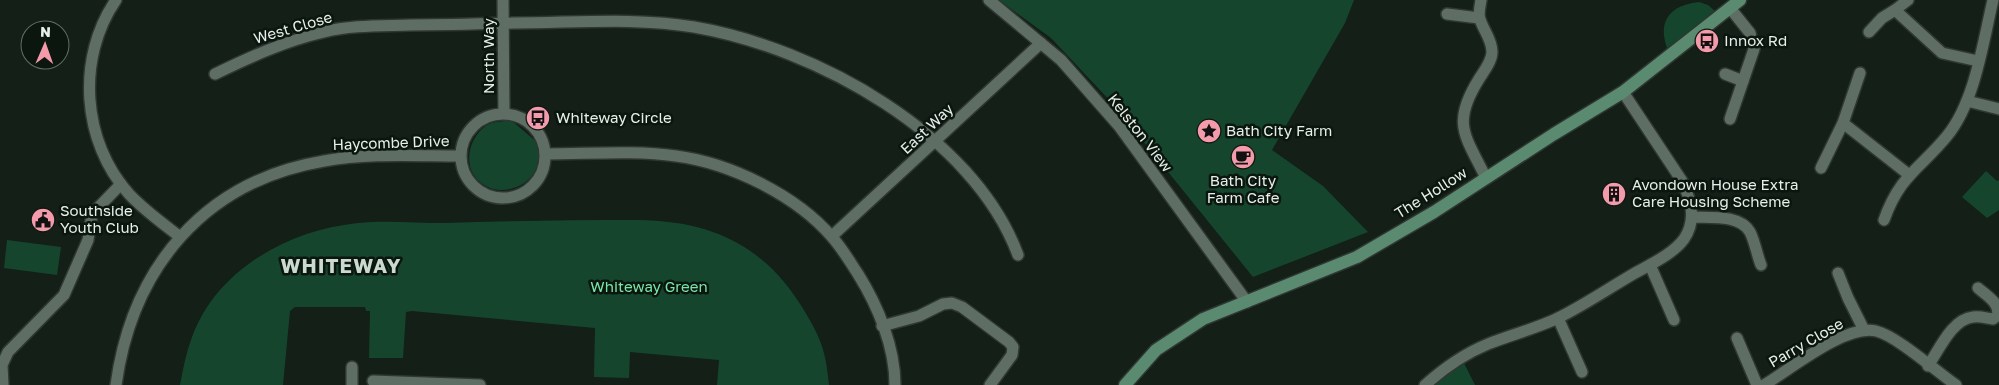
<svg xmlns="http://www.w3.org/2000/svg" width="1999" height="385" font-family="'Golos Text',sans-serif">
  <style>
    .green { fill: #15462d }
    .lines { fill: none; stroke-linecap: round; stroke-linejoin: round }
    .street-casing { stroke: #2f3732; stroke-width: 14 }
    .secondary-casing { stroke: #2f3732; stroke-width: 15 }
    .street { stroke: #5f6e64; stroke-width: 11 }
    .secondary { stroke: #5a8b70; stroke-width: 12 }
    .labels { text-anchor: middle; stroke-width: 5; stroke-linejoin: round; paint-order: stroke }
    .street-label { font-size: 15px; fill: #e7efea; stroke: #0a160e }
    .poi-label { font-size: 15px; fill: #e7efea; stroke: #0a160e; text-anchor: start }
    .park-label { font-size: 15px; fill: #79e6a8; stroke: #0a160e }
    .district-label { font-size: 20px; font-weight: bold; letter-spacing: 1px; fill: #cadad0; stroke: #0a160e }
  </style>
  <rect width="100%" height="100%" fill="#131f17"/>
  <!-- green -->
  <g class="green">
    <polygon points="999,0 1354,0 1345,23 1272,150 1323,186 1368,232 1253,277 1114,105 1051,38"/>
    <path d="M 1699,2 L 1708,5 L 1716,12 L 1667,48 C 1657,20 1671,5 1699,2 Z"/>
    <path d="M 505,121 L 512,121 L 538,143 C 538,150 539,159 537,166 C 531,186 504,196 486,186 C 461,173 466,139 487,125 C 492,122 499,122 505,121 Z"/>
    <polygon points="1986,171 1997,181 1999,180 1999,210 1987,218 1962,197"/>
    <path d="M 638,220 C 710,221 763,244 802,307 C 820,336 826,350 829,385 L 717,385 L 719,360 L 630,352 L 629,378 L 594,377 L 595,328 L 412,311 L 406,312 L 403,358 L 369,358 L 370,311 L 366,311 L 365,307 L 295,307 L 290,311 L 283,385 L 180,385 C 183,369 186,353 192,337 C 217,269 289,230 358,223 C 386,220 416,223 445,223 C 509,221 573,220 638,220 Z"/>
    <polygon points="7,240 61,247 57,275 4,268"/>
    <polygon points="1464,363 1475,385 1432,385 1441,376"/>
  </g>
  <g class="lines">
    <!-- street casing -->
    <g class="street-casing">
      <g id="street">
        <path d="M 116,0 C 76,58 82,142 129,194 C 144,210 162,223 179,236"/>
        <polyline points="503,0 504,113"/>
        <polyline points="989,0 1061,60 1119,126 1247,302"/>
        <path d="M 1481,0 C 1480,6 1478,14 1480,19 C 1483,30 1492,39 1492,52 C 1492,61 1484,71 1479,79 C 1451,124 1465,135 1486,178"/>
        <polyline points="1908,0 1895,10 1942,53 1978,61"/>
        <polyline points="1447,14 1479,18"/>
        <polyline points="1869,32 1882,18 1895,10"/>
        <path d="M 215,74 C 250,57 285,41 324,32 C 351,25 382,26 410,25 C 444,25 479,24 514,23 C 573,23 635,17 694,27 C 816,48 973,134 1018,255"/>
        <polyline points="1725,74 1743,81"/>
        <polyline points="1967,101 1999,109"/>
        <circle cx="503" cy="156" r="42"/>
        <polyline points="1730,119 1754,49 1750,33 1730,8"/>
        <polyline points="1843,123 1908,174"/>
        <path d="M 546,154 C 589,154 634,150 676,156 C 730,163 796,195 832,237 C 842,248 850,262 858,274 C 878,306 895,347 895,385"/>
        <polyline points="1821,168 1843,123 1860,73"/>
        <path d="M 1692,217 C 1709,218 1740,214 1750,232 C 1755,242 1757,255 1761,265"/>
        <path d="M 1884,220 C 1900,175 1920,169 1947,136 C 1975,102 1983,42 1993,0"/>
        <polyline points="832,236 1041,43"/>
        <polyline points="1650,265 1674,320"/>
        <polyline points="1838,273 1848,298 1864,330"/>
        <polyline points="1558,318 1582,372"/>
        <polyline points="882,326 919,316 943,304 952,303 962,307 1009,342 1013,347 1012,355 990,385"/>
        <polyline points="1737,338 1757,385"/>
        <path d="M 1928,366 C 1939,350 1952,319 1973,317 C 1980,316 1986,318 1993,319 L 1998,315 C 1999,302 1987,296 1978,288"/>
        <polyline points="352,367 352,385"/>
        <polyline points="373,381 480,385"/>
        <polyline points="3,385 2,365 8,352 64,295 88,240 92,214 121,184"/>
        <path d="M 116,385 C 132,268 204,181 324,161 C 368,153 415,156 460,156"/>
        <path d="M 1425,385 C 1443,369 1466,353 1488,344 C 1511,335 1534,329 1556,319 C 1583,306 1609,288 1635,273 C 1651,264 1673,254 1684,239 C 1697,220 1691,200 1682,181 L 1623,92"/>
        <path d="M 1764,385 C 1791,369 1845,324 1876,331 C 1897,336 1937,372 1956,385"/>
      </g>
    </g>
    <!-- secondary casing -->
    <g class="secondary-casing">
      <polyline id="secondary" points="1125,385 1156,350 1203,319 1357,257 1434,212 1554,134 1623,92 1740,0"/>
    </g>
    <!-- street -->
    <use href="#street" class="street"/>
    <!-- secondary -->
    <use href="#secondary" class="secondary"/>
  </g>
  <!-- icons -->
  <defs>
    <g id="bus-disc" transform="scale(1.25)"><circle r="9.5" fill="#f39aab" stroke="#0a160e"/><path d="M-5-6H5V4H4V6H2V4H-2V6H-4V4H-5ZM-3.5-4V0h7V-4ZM-3.5 1.2v1.5H-2V1.2ZM2 1.2v1.5H3.5V1.2Z" fill="#111"/></g>
    <g id="sight-disc" transform="scale(1.25)"><circle r="9.5" fill="#f39aab" stroke="#0a160e"/><path d="M0-6L1.8-2.2L6-1.7L2.9 1.2L3.7 5.4L0 3.3L-3.7 5.4L-2.9 1.2L-6-1.7L-1.8-2.2Z" fill="#111"/></g>
    <g id="cafe-disc" transform="scale(1.25)"><circle r="9.5" fill="#f39aab" stroke="#0a160e"/><path d="M-5.5-4.5H6V0H3Q3 3.5 0 3.5H-2.5Q-5.5 3.5-5.5 0ZM3-3.2v2h1.7v-2ZM-6 4.5H4V6H-6Z" fill="#111"/></g>
    <g id="building-disc" transform="scale(1.25)"><circle r="9.5" fill="#f39aab" stroke="#0a160e"/><path d="M-4-6H4V6H1V3H-1V6H-4ZM-2.5-4.3h1.7v1.8h-1.7ZM.8-4.3h1.7v1.8H.8ZM-2.5-1h1.7V.8h-1.7ZM.8-1h1.7V.8H.8Z" fill="#111"/></g>
    <g id="civic-disc" transform="scale(1.25)"><circle r="9.5" fill="#f39aab" stroke="#0a160e"/><path d="M-.6-6.5H3V-4.5H.6V-3L4-1V1h2V6H-6V1h2V-1L-.6-3ZM-1.2 2.5V6h2.4V2.5Z" fill="#111"/></g>
  </defs>
  <g fill-rule="evenodd">
    <use href="#bus-disc" x="1707" y="41"/>
    <use href="#bus-disc" x="538" y="118"/>
    <use href="#sight-disc" x="1209" y="131"/>
    <use href="#cafe-disc" x="1243" y="157"/>
    <use href="#building-disc" x="1614" y="194"/>
    <use href="#civic-disc" x="43" y="220"/>
  </g>
  <g class="labels">
    <!-- street labels -->
    <g class="street-label">
      <text transform="translate(293 28) rotate(-16)" y="5">West Close</text>
      <text transform="translate(489 56) rotate(-90)" y="5">North Way</text>
      <text transform="translate(927 129) rotate(-43)" y="5">East Way</text>
      <text transform="translate(1140 133) rotate(52)" y="5">Kelston View</text>
      <text transform="translate(391 143) rotate(-2)" y="5">Haycombe Drive</text>
      <text transform="translate(1431 193) rotate(-32)" y="5">The Hollow</text>
      <text transform="translate(1806 343) rotate(-30)" y="5">Parry Close</text>
    </g>
    <!-- poi labels -->
    <g class="poi-label">
      <text x="1724" y="46">Innox Rd</text>
      <text x="556" y="123">Whiteway Circle</text>
      <text x="1226" y="136">Bath City Farm</text>
      <text x="1243" y="186" text-anchor="middle">Bath City<tspan x="1243" dy="17">Farm Cafe</tspan></text>
      <text x="1632" y="190">Avondown House Extra<tspan x="1632" dy="17">Care Housing Scheme</tspan></text>
      <text x="60" y="216">Southside<tspan x="60" dy="17">Youth Club</tspan></text>
    </g>
    <!-- park labels -->
    <g class="park-label">
      <text x="649" y="292">Whiteway Green</text>
    </g>
    <!-- district labels -->
    <g class="district-label">
      <text x="341" y="273">WHITEWAY</text>
    </g>
  </g>
  <!-- north arrow -->
  <g transform="translate(45 45) rotate(2)"><circle r="24" fill="#0a160e" stroke="#626d66"/>
  <path d="M0-4L9 19L0 12L-9 19Z" fill="#f39aab"/>
  <text y="-8" font-size="14" font-weight="bold" text-anchor="middle" fill="#e7efea">N</text>
  </g>
</svg>
